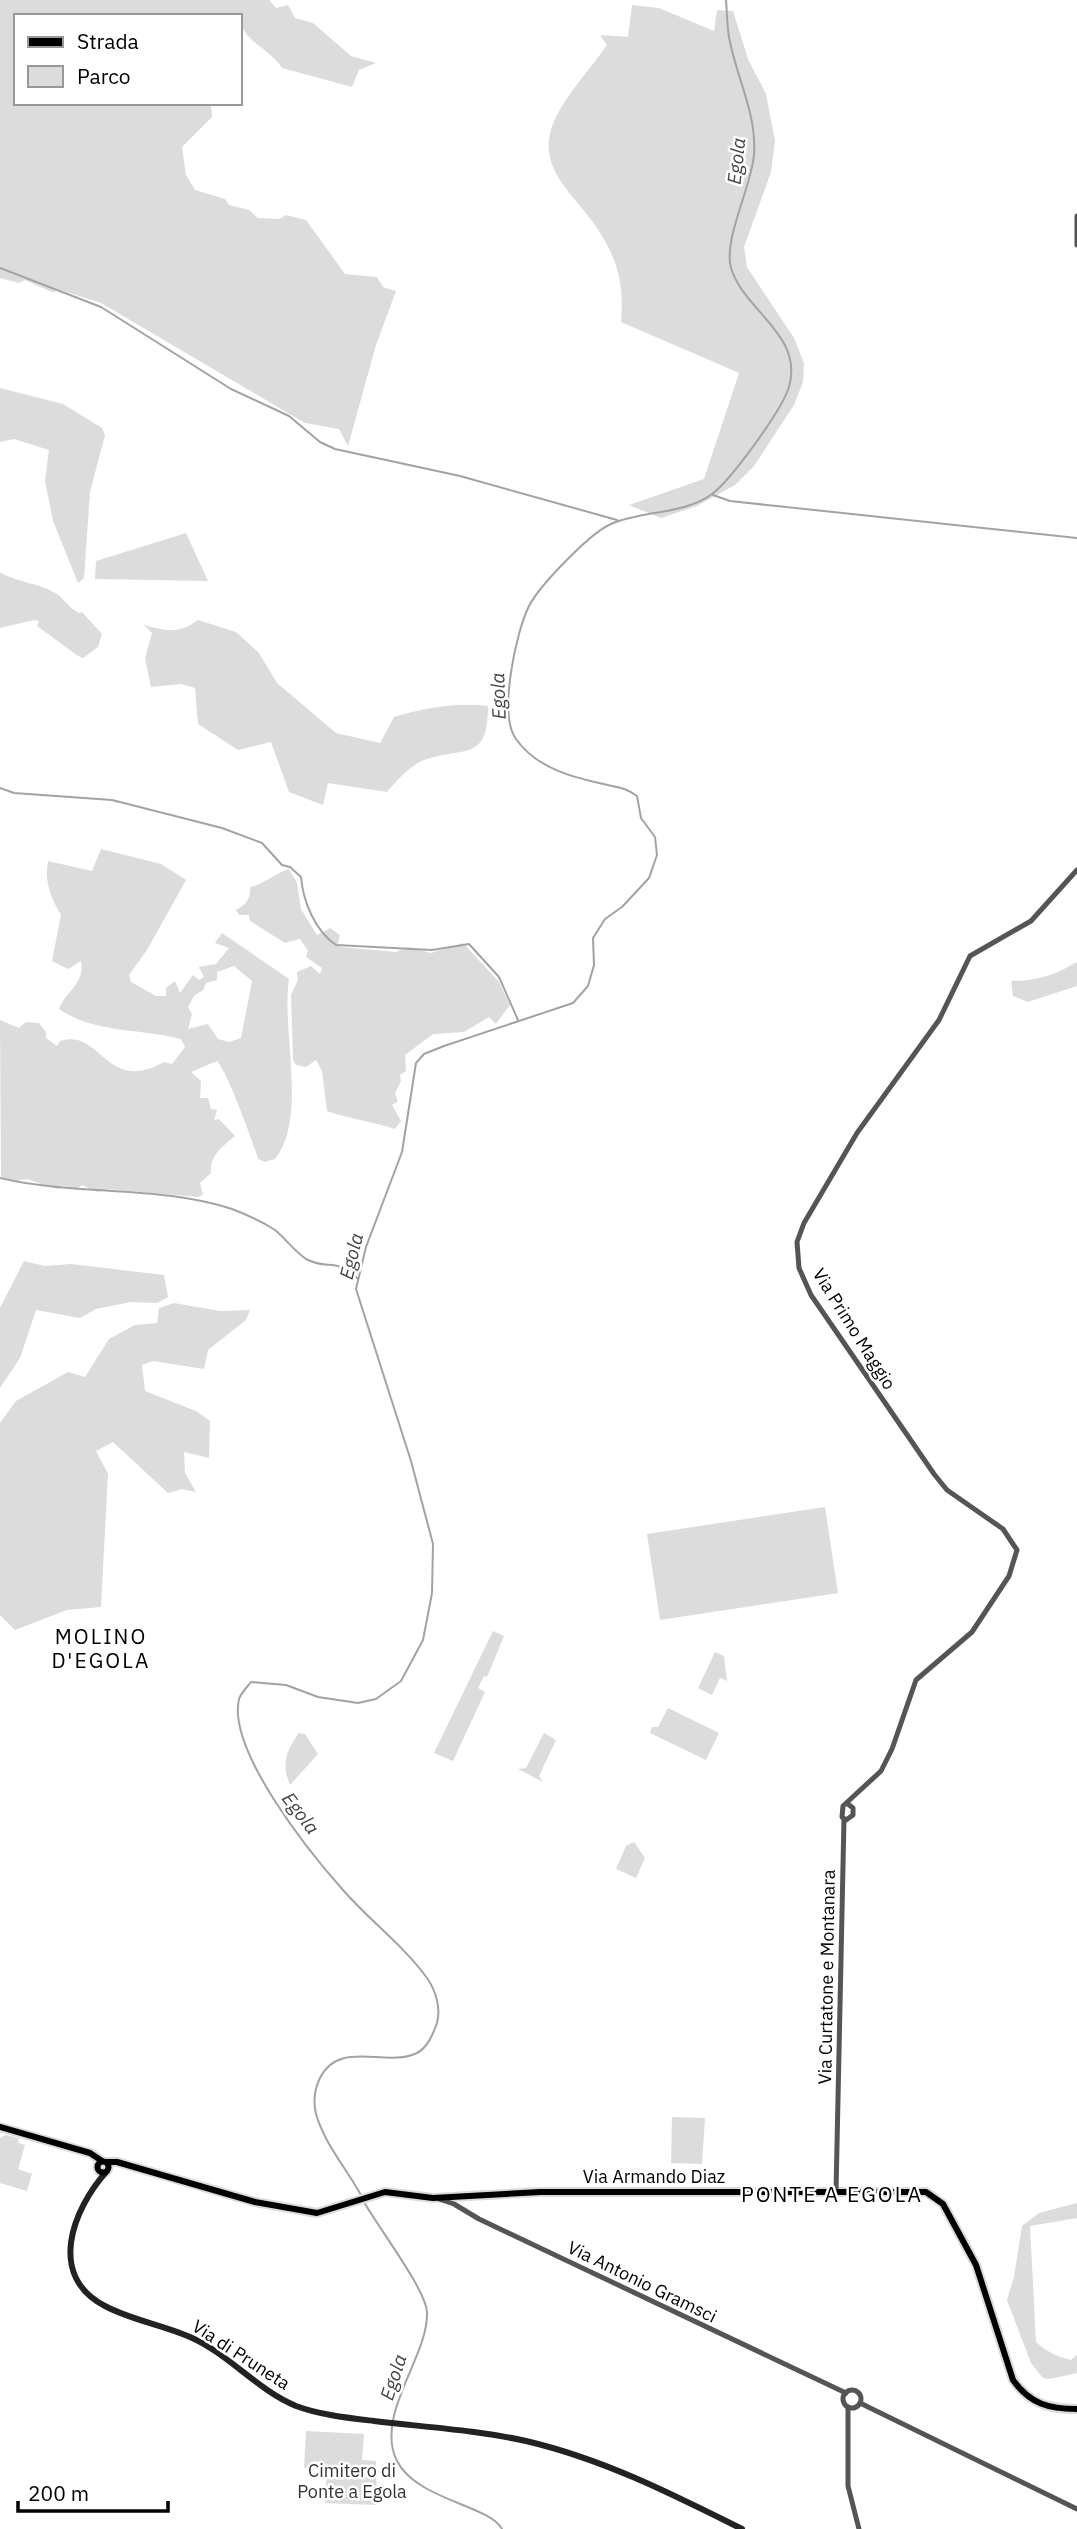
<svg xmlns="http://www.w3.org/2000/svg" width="1077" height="2529" font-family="'IBM Plex Sans',sans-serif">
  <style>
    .green { fill: #dcdcdc; fill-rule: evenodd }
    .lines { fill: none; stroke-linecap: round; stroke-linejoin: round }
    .stream { stroke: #a3a3a3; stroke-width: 2 }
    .primary-casing { stroke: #dbdbdb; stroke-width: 10 }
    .tertiary { stroke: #555; stroke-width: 5 }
    .secondary { stroke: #222; stroke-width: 6 }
    .primary { stroke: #000; stroke-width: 6 }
    .labels { text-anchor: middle; stroke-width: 5; stroke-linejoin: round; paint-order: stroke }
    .street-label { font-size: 18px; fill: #000; stroke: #fff }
    .park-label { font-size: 18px; fill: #333; stroke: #fff }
    .water-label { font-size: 19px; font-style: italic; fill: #444; stroke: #fff }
    .quarter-label { font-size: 21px; letter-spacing: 2px; fill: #000; stroke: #fff }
  </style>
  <rect width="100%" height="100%" fill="#fff"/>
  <!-- green -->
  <g class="green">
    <path d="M 0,0 L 269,0 L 276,8 L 288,5 L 295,18 L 313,23 L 351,56 L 376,63 L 359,70 L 352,87 L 282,68 C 269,47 240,41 240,16 L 16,16 L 16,103 L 211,103 L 212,117 L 182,147 L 186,175 L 195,190 L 225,199 L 229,205 L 249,210 L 258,218 L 279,219 L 286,215 L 306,220 L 345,274 L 377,277 L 383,287 L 396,291 L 376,345 L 348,446 L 339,429 L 305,423 L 101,303 L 57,289 L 54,293 L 25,280 L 19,283 L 0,278 Z"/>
    <path d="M 632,5 L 659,8 L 714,31 L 717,10 L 733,11 L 748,59 L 766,94 L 775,141 L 771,172 L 744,247 L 747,267 L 794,338 L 804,363 L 803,382 L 794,405 L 754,466 L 735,485 L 697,506 L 661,518 L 629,505 L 704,479 L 739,373 L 621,322 C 624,287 619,262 599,231 C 575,193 530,167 557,115 C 570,90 591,68 607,45 L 600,35 L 628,37 Z"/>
    <polygon points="0,388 63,404 102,428 105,435 90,492 84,578 78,583 53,521 45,481 49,450 14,439 0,442"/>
    <polygon points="186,533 208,581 95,579 96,561"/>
    <path d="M 0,572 C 17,583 42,583 58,595 C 66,601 69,608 79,613 L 82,612 L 102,634 L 98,647 L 83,658 L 78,656 L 37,626 L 39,621 L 34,620 L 0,628 Z"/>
    <path d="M 198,620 L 236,632 L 259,653 L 277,683 L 336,733 L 380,743 L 394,717 C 425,708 455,702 488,706 C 488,763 464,746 424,760 C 410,766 397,780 387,792 L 328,783 L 323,805 L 289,792 L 271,742 L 238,750 L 198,724 L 195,688 L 181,684 L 151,687 L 145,658 L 152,633 L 144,625 C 165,631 180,634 198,620 Z"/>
    <path d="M 101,849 L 161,864 L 186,880 L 147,950 L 129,975 L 131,982 L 156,996 L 166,996 L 166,988 L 175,981 L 180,993 L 193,975 L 199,980 L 204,977 L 199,967 L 216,964 L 229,948 L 215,943 L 222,933 L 289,979 C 281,1030 308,1118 275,1159 L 265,1162 L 258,1159 C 253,1142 227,1071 217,1061 L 191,1072 L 201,1081 L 200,1098 L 208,1098 L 211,1109 L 217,1110 L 214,1120 L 219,1119 L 235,1136 C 223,1146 209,1156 211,1173 L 200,1183 L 203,1195 L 198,1197 L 108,1189 L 97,1192 L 82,1185 L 76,1189 L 63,1186 L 57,1189 L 27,1179 L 16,1181 L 1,1177 L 0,1020 L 19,1028 L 26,1022 L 39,1023 L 46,1032 L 46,1038 L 57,1046 L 60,1041 C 102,1028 105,1095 164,1062 L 172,1064 L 185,1047 L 181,1039 C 139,1028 96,1034 59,1009 C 66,991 85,984 81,961 L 68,969 L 52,961 L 61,915 C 51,898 44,881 48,861 L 92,871 ZM 234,966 L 252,981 L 241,1038 L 229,1042 L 218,1039 L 208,1024 L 188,1029 L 192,1014 L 188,1007 L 194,996 L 203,990 L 206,983 L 217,980 L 217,972 Z"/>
    <path d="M 289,869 L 297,883 L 301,909 L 317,935 L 330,928 L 340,935 L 338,943 L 341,947 L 396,952 L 408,947 L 431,953 L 463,943 L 499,982 L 510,1005 L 496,1024 L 489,1017 L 464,1032 L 433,1034 L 405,1055 L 406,1071 L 400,1075 L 401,1081 L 395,1093 L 398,1101 L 392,1105 L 401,1121 L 395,1129 C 371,1121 349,1119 327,1111 L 322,1071 L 316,1060 L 306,1067 L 296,1065 L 293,1060 L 291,995 L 298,980 L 297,972 L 311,966 L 320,974 L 322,968 L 306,957 L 308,951 L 300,939 L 285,943 L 250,921 L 249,915 L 239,915 L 236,910 C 246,904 251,899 250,887 C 264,884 274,874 289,869 Z"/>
    <path d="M 1077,962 L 1077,986 L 1028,1002 L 1013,996 L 1011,981 C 1037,981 1055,975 1077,962 Z"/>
    <polygon points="24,1261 45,1266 71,1264 164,1275 168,1297 157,1303 131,1302 96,1309 80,1318 36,1310 20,1358 0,1388 0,1308"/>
    <polygon points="174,1303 220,1311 250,1310 246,1320 208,1350 204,1369 153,1361 142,1365 145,1391 196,1411 210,1421 209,1458 184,1452 185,1473 196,1492 182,1489 168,1493 113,1442 96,1451 108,1474 101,1607 67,1610 15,1630 0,1615 0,1423 16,1401 68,1372 85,1377 109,1339 135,1325 157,1323 159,1308"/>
    <polygon points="825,1507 838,1593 660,1620 647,1534"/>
    <polygon points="493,1631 504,1636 487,1677 484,1676 478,1688 485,1692 453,1761 434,1753"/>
    <polygon points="715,1652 724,1656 727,1681 720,1678 712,1695 698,1688"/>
    <polygon points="668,1708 719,1733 706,1760 650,1733 652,1727 658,1727"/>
    <path d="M 299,1733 L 305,1734 L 318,1754 L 290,1785 C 281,1764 286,1751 299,1733 Z"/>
    <polygon points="544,1733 556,1740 539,1776 543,1782 518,1769 526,1768"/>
    <polygon points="634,1842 645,1858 636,1878 616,1869 626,1846"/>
    <polygon points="672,2117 705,2118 702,2164 671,2163"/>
    <polygon points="5,2135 19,2138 18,2143 25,2145 18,2169 32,2174 27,2191 0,2183 0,2138"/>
    <path d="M 1077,2203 L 1077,2218 L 1030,2226 L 1036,2342 C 1047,2352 1056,2356 1071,2360 L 1077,2355 L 1077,2373 L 1050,2379 L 1043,2378 L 1031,2363 L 1007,2300 L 1014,2277 L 1022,2226 L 1039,2213 Z"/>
    <polygon points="306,2431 364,2434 362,2460 376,2461 377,2505 325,2503 327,2469 304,2468"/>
  </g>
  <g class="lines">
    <!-- stream -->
    <g class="stream">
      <polyline points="0,268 101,307 231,389 289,416 320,442 335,449 460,476 617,520"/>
      <polyline points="713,495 730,501 1077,538"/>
      <path d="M 0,788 L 14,793 L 112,800 L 222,828 L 262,843 L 282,865 L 290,867 L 301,877 C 303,901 315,931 336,945 L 432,950 L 469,944 L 499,977 L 518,1020"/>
      <path d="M 0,1178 C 76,1196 158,1185 232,1209 C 245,1214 263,1222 275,1230 C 286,1239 294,1251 306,1259 C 328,1271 335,1256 358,1279"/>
      <path d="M 362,2197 C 347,2169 325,2145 316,2114 C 313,2101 314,2090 320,2078 C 339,2039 386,2068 417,2053 C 428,2047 433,2034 437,2023 C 441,2008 436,1991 427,1978 C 404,1946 369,1920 343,1890 C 310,1853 227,1750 239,1699 C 241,1693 247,1687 251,1682 L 286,1685 L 318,1697 L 358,1703 L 376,1699 L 401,1681 L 423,1640 L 432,1593 L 433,1544 L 411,1461 L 356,1289 L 366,1247 L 402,1152 L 416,1063 L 424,1054 L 444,1046 L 573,1003 L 588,986 L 594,965 L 593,938 L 605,919 L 622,907 L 649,878 L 657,855 L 655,837 L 641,818 L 637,796 C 626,788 620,788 608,785 C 575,778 537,769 516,739 C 498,714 516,632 529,606 C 540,585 590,533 611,524 C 643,510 684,515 712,494 C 731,480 782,410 789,387 C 804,335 744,311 731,268 C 723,240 751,188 754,155 C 757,113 736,77 729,37 C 727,25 727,12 726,0"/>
      <path d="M 364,2202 C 378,2227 426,2290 427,2312 C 429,2356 374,2415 397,2461 C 417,2500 489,2505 502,2529"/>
    </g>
    <!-- primary casing -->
    <g class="primary-casing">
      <g id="primary">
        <polyline points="0,2127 90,2153 102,2161"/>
        <circle cx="103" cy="2167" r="5.5"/>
        <path d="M 107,2162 L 117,2162 L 255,2202 L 317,2213 L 385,2192 L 433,2198 L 540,2192 L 926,2192 L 943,2204 L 976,2265 L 1013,2380 C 1030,2404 1049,2409 1077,2409"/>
      </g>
    </g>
    <!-- tertiary -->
    <g class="tertiary">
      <polyline points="1077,216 1077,245"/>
      <polyline points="848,1804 853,1808 853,1815 846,1820 842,1817 843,1806 881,1771 892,1749 916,1680 972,1632 1009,1576 1017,1550 1003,1529 947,1490 934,1474 811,1295 799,1268 797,1242 804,1223 857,1133 939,1020 970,956 1031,921 1077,870"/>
      <polyline points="836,2192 844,1819"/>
      <polyline points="439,2199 454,2204 479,2219 846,2393"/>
      <circle cx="852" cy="2399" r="9"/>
      <polyline points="860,2403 1077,2509"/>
      <polyline points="848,2407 848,2486 859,2529"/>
    </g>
    <!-- secondary -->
    <path class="secondary" d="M 107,2171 C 72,2210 47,2276 105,2306 C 131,2320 163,2325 190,2337 C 229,2354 257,2390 296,2406 C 320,2415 349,2418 374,2421 C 424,2427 477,2430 526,2441 C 603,2459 672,2494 742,2529"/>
    <!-- primary -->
    <use href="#primary" class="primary"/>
  </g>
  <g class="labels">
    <!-- street labels -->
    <g class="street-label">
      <text transform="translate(854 1329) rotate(58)" y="6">Via Primo Maggio</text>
      <text transform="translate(827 1977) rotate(-89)" y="6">Via Curtatone e Montanara</text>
      <text x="654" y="2183">Via Armando Diaz</text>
      <text transform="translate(642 2282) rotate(26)" y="6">Via Antonio Gramsci</text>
      <text transform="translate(241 2355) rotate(33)" y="6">Via di Pruneta</text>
    </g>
    <!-- park labels -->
    <g class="park-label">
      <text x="352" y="2477">Cimitero di<tspan x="352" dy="21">Ponte a Egola</tspan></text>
    </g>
    <!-- water labels -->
    <g class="water-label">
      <text transform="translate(736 161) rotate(-84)" y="7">Egola</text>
      <text transform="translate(498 696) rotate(-92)" y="7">Egola</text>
      <text transform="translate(351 1256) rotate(-76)" y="7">Egola</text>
      <text transform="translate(301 1813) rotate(52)" y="7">Egola</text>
      <text transform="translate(393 2377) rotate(-72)" y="7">Egola</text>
    </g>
    <!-- quarter labels -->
    <g class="quarter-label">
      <text x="101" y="1644">MOLINO<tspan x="101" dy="24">D'EGOLA</tspan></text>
      <text x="832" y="2202">PONTE A EGOLA</text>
    </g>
  </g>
  <!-- legend -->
  <rect x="14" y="14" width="228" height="91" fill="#ffffff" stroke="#999999" stroke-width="2"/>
  <rect x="28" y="37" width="35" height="10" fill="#000000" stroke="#999999" stroke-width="2"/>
  <text x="77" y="49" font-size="21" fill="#000000">Strada</text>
  <rect x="28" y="66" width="35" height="21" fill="#dcdcdc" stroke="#999999" stroke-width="2"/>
  <text x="77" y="84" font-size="21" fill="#000000">Parco</text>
  <!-- scale -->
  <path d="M18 2501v10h150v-10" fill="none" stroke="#000000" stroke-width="3.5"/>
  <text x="28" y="2501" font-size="21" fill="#000000" stroke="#ffffff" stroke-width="5" paint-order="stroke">200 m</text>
</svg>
